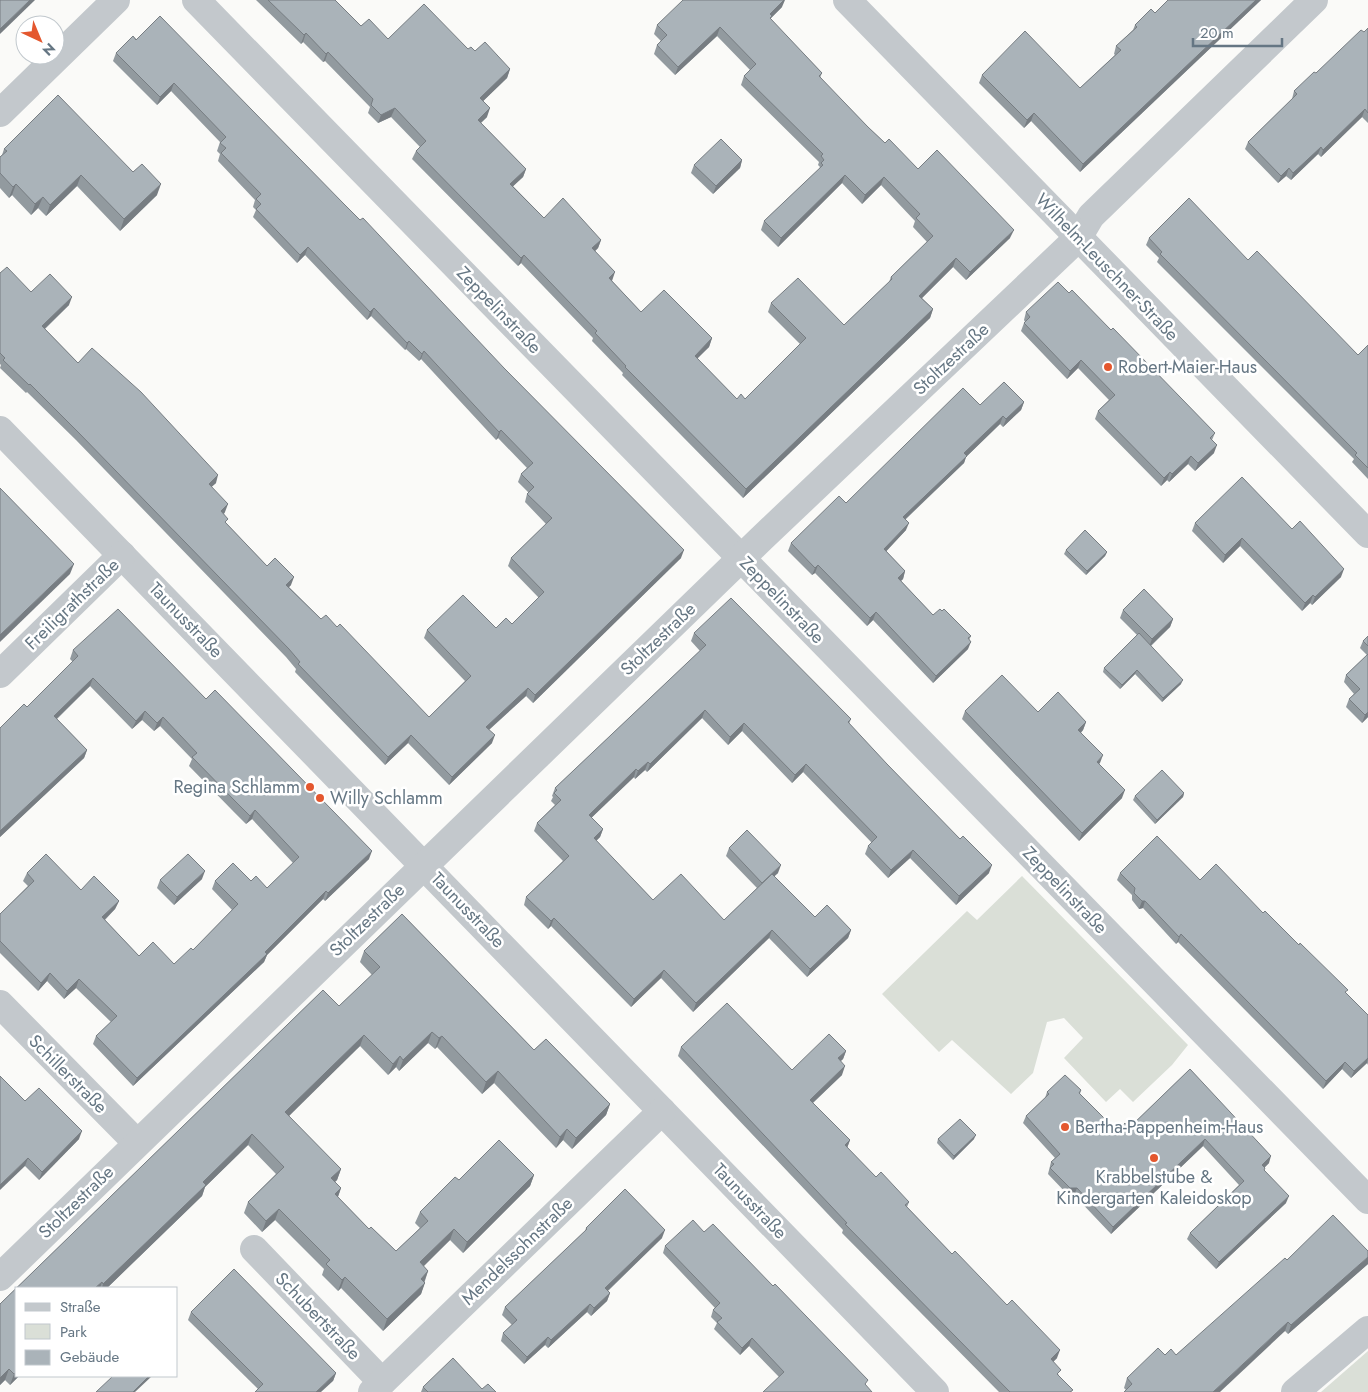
<svg xmlns="http://www.w3.org/2000/svg" width="1368" height="1392" font-family="Jost,sans-serif">
  <style>
    .green { fill: #dadfd7 }
    .lines { fill: none; stroke-linecap: round; stroke-linejoin: round }
    .minor { stroke: #c3c8cc; stroke-width: 28 }
    .tertiary { stroke: #c3c8cc; stroke-width: 28 }
    .wall { fill: #929a9f }
    .shaded-wall { fill: #777d82 }
    .building { fill: #aab3b9; stroke: #777d82 }
    .poi-dot { fill: #e4572e; stroke: #fff; stroke-width: 2 }
    .labels { text-anchor: middle; stroke-width: 5; stroke-linejoin: round; paint-order: stroke }
    .street-label { font-size: 18px; fill: #657683; stroke: #fff }
    .poi-label { font-size: 18px; fill: #657683; stroke: #fff; text-anchor: start }
  </style>
  <rect width="100%" height="100%" fill="#fafaf8"/>
  <!-- green -->
  <g class="green">
    <polygon points="1022,876 1188,1045 1172,1065 1133,1102 1120,1089 1106,1102 1064,1058 1083,1038 1064,1018 1047,1022 1033,1073 1011,1094 952,1040 939,1052 882,994 967,911 977,920"/>
    <polygon points="1368,1351 1368,1392 1321,1392"/>
  </g>
  <g class="lines">
    <!-- minor -->
    <g class="minor">
      <polyline points="196,0 1368,1200"/>
      <polyline points="0,113 116,0"/>
      <polyline points="0,430 935,1392"/>
      <polyline points="0,674 122,555"/>
      <polyline points="0,1004 137,1143"/>
      <polyline points="254,1249 382,1382"/>
      <polyline points="0,1277 762,538 1078,238 1091,216 1314,0"/>
      <polyline points="372,1392 662,1111"/>
    </g>
    <!-- tertiary -->
    <g class="tertiary">
      <polyline points="847,0 1368,534"/>
      <polyline points="1295,1392 1368,1330"/>
    </g>
  </g>
  <!-- wall -->
  <g class="wall">
    <polygon points="256,0 335,0 361,26 388,39 468,49 475,51 510,69 507,78 483,101 487,117 481,123 526,169 523,177 513,186 544,218 601,240 598,248 595,251 612,281 641,312 712,338 709,347 697,358 737,399 745,399 800,344 768,312 771,303 844,325 889,282 891,277 927,242 913,227 915,221 881,185 862,204 842,183 778,247 761,230 764,221 819,169 820,167 818,165 819,162 741,85 744,76 750,70 717,36 675,75 654,54 657,45 661,41 654,34 657,25 782,7 771,18 771,20 822,73 820,78 868,127 885,143 918,169 1010,238 966,280 953,267 922,298 933,309 930,318 743,498 622,375 623,373 592,341 593,338 521,263 518,266 412,159 416,151 420,147 391,117 378,123 368,113 370,107 325,61 323,62 303,42 301,44"/>
    <polygon points="1168,0 1261,0 1080,172 1031,121 1024,128 979,83 982,75 1080,88 1115,55 1114,54 1116,46 1133,30 1135,25 1155,13"/>
    <polygon points="1368,29 1368,123 1362,117 1321,157 1318,154 1291,180 1286,176 1278,183 1245,149 1248,142 1292,99 1294,91 1316,73"/>
    <polygon points="133,36 681,558 533,703 526,696 489,730 492,743 449,785 408,743 385,765 295,672 296,669 286,657 76,440 27,392 26,393 0,368 1,365 0,364 0,273 31,292 69,305 45,329 78,363 216,483 211,487 225,512 224,514 226,523 267,566 291,585 289,587 321,619 337,627 429,717 465,681 424,638 427,630 496,628 512,624 539,598 508,566 511,558 546,524 525,502 527,494 529,493 518,482 521,474 527,468 498,438 496,440 421,359 419,361 406,349 405,350 371,316 367,320 305,255 297,263 253,217 256,210 253,207 255,200 218,161 220,154 217,151 220,142 171,91 157,105 113,61 116,53"/>
    <polygon points="4,149 133,172 157,195 120,231 77,186 46,216 38,208 31,215 12,195 9,198 0,188 0,157 2,155"/>
    <polygon points="742,160 740,168 713,194 691,173 694,165"/>
    <polygon points="1149,238 1248,260 1358,355 1368,345 1368,479 1352,462 1354,459 1157,262 1159,258 1146,245"/>
    <polygon points="1069,293 1111,330 1215,433 1212,440 1214,453 1195,471 1188,464 1169,482 1167,480 1161,486 1095,419 1098,411 1109,400 1078,368 1067,379 1021,331 1024,323 1025,322 1024,320 1026,312"/>
    <polygon points="1024,402 1021,410 1003,427 1000,424 966,457 964,463 906,519 906,530 886,551 905,571 903,579 901,581 933,615 971,636 969,640 968,649 933,683 873,620 867,626 815,573 812,575 788,551 791,543 980,405"/>
    <polygon points="1195,523 1292,529 1341,577 1312,605 1310,603 1302,611 1240,546 1223,563 1192,531"/>
    <polygon points="1066,550 1107,552 1105,556 1086,575 1064,554"/>
    <polygon points="1123,610 1173,619 1170,627 1151,646 1181,684 1162,702 1135,674 1120,689 1103,672 1104,668 1137,635 1120,618"/>
    <polygon points="694,633 851,719 849,724 989,873 956,905 910,858 888,878 865,854 868,846 872,843 803,772 792,783 742,731 728,745 702,718 647,772 645,770 635,779 634,777 591,818 603,829 600,837 596,841 653,900 724,920 757,888 726,856 729,848 778,873 774,876 815,917 851,930 848,938 807,977 769,938 693,1012 661,978 631,1007 551,926 548,929 524,905 526,897 563,861 534,831 537,823 555,805 551,801 553,797 552,796 555,788 700,651 691,641"/>
    <polygon points="1368,636 1368,717 1362,723 1346,707 1349,699 1354,694 1344,682 1346,675 1367,655 1360,648 1363,641"/>
    <polygon points="73,650 206,699 369,859 325,901 323,899 267,955 264,962 133,1086 93,1044 96,1036 111,1022 76,988 64,999 47,981 38,991 0,953 0,914 28,886 23,881 27,873 119,901 115,909 105,920 139,956 174,964 193,950 232,910 212,889 215,881 251,881 267,888 293,863 252,819 246,824 232,810 189,766 192,759 160,726 154,731 142,720 132,729 90,686 57,719 87,750 84,758 0,837 0,728 27,707 73,662 70,659"/>
    <polygon points="965,711 1038,712 1086,722 1083,730 1081,733 1099,764 1122,798 1079,841 962,719"/>
    <polygon points="1184,793 1183,797 1155,824 1133,800 1135,796"/>
    <polygon points="1120,873 1200,880 1263,913 1368,1015 1368,1065 1367,1063 1351,1078 1342,1069 1323,1089 1178,942 1176,944 1143,908 1139,909 1132,900 1132,895 1117,880"/>
    <polygon points="202,879 174,905 157,888 160,880"/>
    <polygon points="402,914 534,1050 546,1039 610,1104 606,1115 572,1149 563,1140 556,1148 494,1083 482,1094 437,1047 435,1049 428,1043 399,1071 396,1067 388,1075 360,1046 288,1116 341,1169 337,1180 335,1182 341,1188 338,1197 369,1229 371,1227 396,1251 420,1228 415,1223 420,1212 455,1177 459,1180 499,1140 534,1175 530,1186 463,1253 450,1240 423,1266 428,1271 421,1294 383,1331 341,1288 338,1291 322,1275 324,1269 275,1220 262,1232 244,1213 248,1202 276,1174 248,1145 205,1187 202,1196 107,1288 16,1288 16,1376 19,1376 10,1385 5,1380 0,1385 0,1304 323,990 339,1006 372,975 360,962 364,951"/>
    <polygon points="681,1047 792,1070 846,1051 843,1059 840,1061 842,1075 813,1103 850,1140 847,1148 876,1177 909,1202 907,1207 952,1254 1057,1358 1053,1362 1059,1376 1072,1392 999,1392 842,1233 843,1230 678,1056"/>
    <polygon points="1190,1069 1269,1163 1265,1167 1264,1171 1286,1203 1216,1269 1187,1239 1190,1233 1239,1185 1203,1146 1111,1234 1074,1195 1068,1195 1048,1174 1051,1162 1055,1158 1023,1123 1026,1116 1045,1098 1047,1092 1081,1090 1080,1094 1117,1131 1129,1128"/>
    <polygon points="25,1101 79,1139 39,1180 25,1166"/>
    <polygon points="938,1139 974,1139 953,1160 937,1143"/>
    <polygon points="586,1228 662,1238 608,1291 610,1293 607,1301 591,1316 587,1312 548,1348 545,1345 524,1364 501,1341 503,1333 512,1325 502,1315 505,1307 585,1231"/>
    <polygon points="704,1232 773,1286 868,1380 779,1377 749,1346 740,1355 714,1329 717,1323 711,1317 713,1310 715,1308 663,1253 665,1246"/>
    <polygon points="1287,1260 1368,1264 1288,1334 1285,1331 1126,1390 1124,1388 1127,1378 1165,1355 1176,1355"/>
    <polygon points="191,1312 336,1373 333,1381 258,1389 188,1320"/>
    <polygon points="423,1387 482,1389 496,1392 421,1392"/>
  </g>
  <!-- shaded-wall -->
  <g class="shaded-wall">
    <polygon points="30,0 35,0 0,34 0,29"/>
    <polygon points="784,0 785,0 782,7 771,18 769,25 770,14"/>
    <polygon points="1256,0 1261,0 1080,172 1083,164"/>
    <polygon points="720,27 717,36 675,75 678,67"/>
    <polygon points="306,33 303,42 301,44 304,35"/>
    <polygon points="328,52 325,61 323,62 326,54"/>
    <polygon points="510,69 507,78 477,107 480,98"/>
    <polygon points="174,83 171,91 157,105 160,97"/>
    <polygon points="395,108 391,117 378,123 381,115"/>
    <polygon points="490,108 487,117 475,128 478,120"/>
    <polygon points="1365,109 1362,117 1321,157 1323,150"/>
    <polygon points="1034,113 1031,121 1024,128 1027,120"/>
    <polygon points="1321,147 1318,154 1291,180 1293,173"/>
    <polygon points="742,160 740,168 713,194 716,186"/>
    <polygon points="1289,168 1286,176 1278,183 1281,176"/>
    <polygon points="526,169 523,177 507,192 510,184"/>
    <polygon points="81,175 77,186 46,216 50,205"/>
    <polygon points="845,175 842,183 778,247 781,238"/>
    <polygon points="884,177 881,185 862,204 865,195"/>
    <polygon points="16,184 12,195 9,198 13,187"/>
    <polygon points="161,184 157,195 120,231 124,219"/>
    <polygon points="43,197 38,208 31,215 35,204"/>
    <polygon points="1014,230 1010,238 966,280 970,272"/>
    <polygon points="601,240 598,248 589,257 592,248"/>
    <polygon points="308,247 305,255 297,263 300,255"/>
    <polygon points="524,255 521,263 518,266 521,258"/>
    <polygon points="956,258 953,267 916,304 919,296"/>
    <polygon points="615,272 612,281 606,287 609,278"/>
    <polygon points="72,297 69,305 39,334 42,326"/>
    <polygon points="374,308 371,316 367,320 370,312"/>
    <polygon points="933,309 930,318 743,498 746,489"/>
    <polygon points="712,338 709,347 692,364 695,356"/>
    <polygon points="409,341 406,349 405,350 407,343"/>
    <polygon points="424,351 421,359 419,361 422,354"/>
    <polygon points="1081,360 1078,368 1067,379 1070,371"/>
    <polygon points="1024,402 1021,410 1003,427 1006,419"/>
    <polygon points="1003,416 1000,424 966,457 964,463 900,524 903,517 964,453"/>
    <polygon points="501,430 498,438 496,440 499,432"/>
    <polygon points="1217,445 1214,453 1195,471 1198,463"/>
    <polygon points="1191,456 1188,464 1169,482 1172,474"/>
    <polygon points="1170,472 1167,480 1161,486 1164,478"/>
    <polygon points="218,475 216,483 206,492 209,484"/>
    <polygon points="228,504 225,512 218,519 221,511"/>
    <polygon points="909,523 906,530 881,557 884,549"/>
    <polygon points="1242,538 1240,546 1223,563 1225,555"/>
    <polygon points="684,550 681,558 533,703 535,695"/>
    <polygon points="1107,552 1105,556 1086,575 1087,571"/>
    <polygon points="74,564 70,574 0,642 0,635"/>
    <polygon points="818,565 815,573 812,575 815,568"/>
    <polygon points="1344,569 1341,577 1312,605 1315,597"/>
    <polygon points="905,571 903,579 895,586 898,578"/>
    <polygon points="294,577 291,585 283,593 286,585"/>
    <polygon points="1313,595 1310,603 1302,611 1305,603"/>
    <polygon points="876,612 873,620 867,626 870,618"/>
    <polygon points="1173,619 1170,627 1149,647 1152,639"/>
    <polygon points="971,642 968,649 933,683 936,676"/>
    <polygon points="1137,670 1135,674 1120,689 1122,685"/>
    <polygon points="93,678 90,686 51,724 54,716"/>
    <polygon points="1183,680 1181,684 1162,702 1163,698"/>
    <polygon points="528,688 526,696 483,735 486,727"/>
    <polygon points="705,710 702,718 647,772 650,764"/>
    <polygon points="145,711 142,720 132,729 136,721"/>
    <polygon points="1368,712 1368,717 1362,723 1365,715"/>
    <polygon points="163,717 160,726 154,731 157,723"/>
    <polygon points="1086,722 1083,730 1075,738 1078,730"/>
    <polygon points="744,723 742,731 728,745 730,737"/>
    <polygon points="411,735 408,743 385,765 388,757"/>
    <polygon points="495,735 492,743 449,785 452,777"/>
    <polygon points="87,750 84,758 0,837 0,831"/>
    <polygon points="1103,755 1100,763 1094,770 1097,762"/>
    <polygon points="648,762 645,770 635,779 638,771"/>
    <polygon points="806,764 803,772 792,783 795,775"/>
    <polygon points="636,769 634,777 586,823 589,815"/>
    <polygon points="1125,790 1122,798 1079,841 1082,833"/>
    <polygon points="1184,793 1183,797 1155,824 1157,820"/>
    <polygon points="255,810 252,819 246,824 250,816"/>
    <polygon points="603,829 600,837 591,846 594,838"/>
    <polygon points="913,850 910,858 888,878 891,870"/>
    <polygon points="372,851 369,859 325,901 328,893"/>
    <polygon points="781,865 778,873 759,891 762,883"/>
    <polygon points="992,865 989,873 956,905 959,896"/>
    <polygon points="205,871 202,879 174,905 177,897"/>
    <polygon points="326,891 323,899 267,955 264,962 133,1086 137,1078"/>
    <polygon points="119,901 115,909 99,925 102,917"/>
    <polygon points="1142,901 1145,901 1143,908 1139,909"/>
    <polygon points="554,918 551,926 548,929 551,921"/>
    <polygon points="772,930 769,938 693,1012 696,1003"/>
    <polygon points="851,930 848,938 807,977 810,969"/>
    <polygon points="1181,934 1178,942 1176,944 1179,937"/>
    <polygon points="664,970 661,978 631,1007 634,999"/>
    <polygon points="50,973 47,981 38,991 41,983"/>
    <polygon points="79,979 76,988 64,999 67,991"/>
    <polygon points="432,1032 428,1043 399,1071 403,1060"/>
    <polygon points="364,1035 360,1046 281,1124 285,1112"/>
    <polygon points="442,1036 437,1047 435,1049 439,1038"/>
    <polygon points="846,1051 843,1059 835,1067 838,1058"/>
    <polygon points="400,1056 396,1067 388,1075 393,1064"/>
    <polygon points="1368,1058 1367,1063 1351,1078 1354,1071"/>
    <polygon points="1345,1062 1342,1069 1323,1089 1326,1081"/>
    <polygon points="845,1066 842,1075 807,1108 810,1100"/>
    <polygon points="498,1071 494,1083 482,1094 486,1082"/>
    <polygon points="610,1104 606,1115 572,1149 576,1138"/>
    <polygon points="567,1129 563,1140 556,1148 560,1137"/>
    <polygon points="82,1131 79,1139 39,1180 42,1172"/>
    <polygon points="252,1134 248,1145 205,1187 202,1196 107,1288 102,1288 103,1284 203,1182"/>
    <polygon points="976,1135 974,1139 953,1160 954,1156"/>
    <polygon points="1205,1139 1203,1146 1111,1234 1113,1227"/>
    <polygon points="850,1140 847,1148 845,1145"/>
    <polygon points="1271,1156 1269,1163 1260,1172 1262,1165"/>
    <polygon points="28,1158 25,1166 0,1190 0,1185"/>
    <polygon points="341,1169 337,1180 327,1189 331,1178"/>
    <polygon points="534,1175 530,1186 463,1253 467,1242"/>
    <polygon points="341,1188 337,1199 335,1194"/>
    <polygon points="1070,1188 1077,1188 1074,1195 1068,1195"/>
    <polygon points="1289,1196 1286,1203 1216,1269 1219,1262"/>
    <polygon points="279,1209 275,1220 262,1232 266,1221"/>
    <polygon points="454,1229 450,1240 416,1274 420,1262"/>
    <polygon points="665,1230 662,1238 602,1296 605,1288"/>
    <polygon points="1368,1257 1368,1264 1288,1334 1291,1325"/>
    <polygon points="428,1271 424,1282 421,1279"/>
    <polygon points="345,1277 341,1288 338,1291 342,1280"/>
    <polygon points="102,1282 100,1288 95,1288"/>
    <polygon points="425,1283 421,1294 383,1331 387,1319"/>
    <polygon points="610,1293 607,1301 591,1316 594,1308"/>
    <polygon points="590,1304 587,1312 548,1348 551,1340"/>
    <polygon points="1288,1322 1285,1331 1220,1392 1213,1392"/>
    <polygon points="548,1337 545,1345 524,1364 527,1357"/>
    <polygon points="752,1338 749,1346 740,1355 742,1348"/>
    <polygon points="1060,1350 1057,1358 1048,1367 1051,1359"/>
    <polygon points="9,1369 5,1380 0,1385 0,1378"/>
    <polygon points="16,1372 16,1376 19,1376 10,1385 14,1374"/>
    <polygon points="336,1373 333,1381 321,1392 316,1392"/>
    <polygon points="149,1376 152,1376 135,1392 133,1392"/>
  </g>
  <!-- building -->
  <g class="building">
    <polygon points="0,0 30,0 0,29"/>
    <polygon points="268,0 335,0 361,26 369,19 388,39 424,4 468,49 471,47 475,51 485,42 510,69 480,98 490,108 478,120 526,169 510,184 544,218 563,198 601,240 592,248 615,272 609,278 641,312 664,290 712,338 695,356 737,399 741,394 745,399 806,338 771,303 798,278 844,325 892,279 891,277 933,236 916,218 920,214 884,177 865,195 845,175 781,238 764,221 823,165 821,163 824,160 821,156 823,154 744,76 756,64 720,27 678,67 657,45 667,35 657,25 683,0 784,0 770,14 772,16 770,18 822,73 819,76 868,127 885,143 889,139 918,169 937,150 1014,230 970,272 956,258 919,296 933,309 746,489 625,367 626,366 595,333 597,331 524,255 521,258 416,151 426,141 395,108 381,115 371,105 373,99 328,52 326,54 306,33 304,35"/>
    <polygon points="1168,0 1256,0 1083,164 1034,113 1027,120 982,75 1025,31 1080,88 1121,50 1116,46 1137,27 1135,25 1151,9 1155,13"/>
    <polygon points="160,16 344,204 360,220 363,218 504,368 684,550 535,695 528,688 486,727 495,735 452,777 411,735 388,757 298,664 300,662 289,649 79,433 30,384 29,385 3,360 5,358 0,353 0,273 7,267 31,292 50,274 72,297 42,326 78,363 92,348 141,392 218,475 209,484 228,504 221,511 228,519 225,522 267,566 275,558 294,577 286,585 321,619 326,615 337,627 340,624 429,717 471,676 427,630 463,595 496,628 506,618 512,624 544,592 511,558 552,518 527,494 534,487 521,474 533,463 501,430 499,432 424,351 422,354 409,341 407,343 374,308 370,312 308,247 300,255 256,209 261,204 256,199 261,194 221,153 226,148 220,143 226,137 174,83 160,97 116,53 133,36 136,40"/>
    <polygon points="1368,28 1368,113 1365,109 1323,150 1321,147 1293,173 1289,168 1281,176 1248,142 1297,94 1294,91 1314,72 1316,73 1361,30 1364,32"/>
    <polygon points="58,95 133,172 142,164 161,184 124,219 81,175 50,205 43,197 35,204 16,184 13,187 0,173 0,157 7,151 4,149"/>
    <polygon points="721,139 742,160 716,186 694,165"/>
    <polygon points="1189,198 1248,260 1257,251 1358,355 1368,345 1368,468 1355,455 1357,453 1160,254 1162,252 1149,238"/>
    <polygon points="1058,282 1069,293 1072,290 1111,330 1113,328 1215,433 1210,438 1217,445 1198,463 1191,456 1172,474 1170,472 1164,478 1098,411 1115,395 1081,360 1070,371 1024,323 1030,317 1026,312"/>
    <polygon points="1004,382 1024,402 1006,419 1003,416 964,453 967,456 903,517 909,523 884,549 905,571 898,578 933,615 940,609 942,611 944,609 971,636 968,638 971,642 936,676 876,612 870,618 818,565 815,568 791,543 839,496 846,503 963,388 980,405"/>
    <polygon points="1242,477 1292,529 1300,521 1344,569 1315,597 1313,595 1305,603 1242,538 1225,555 1195,523"/>
    <polygon points="0,488 74,564 0,635"/>
    <polygon points="1085,530 1107,552 1087,571 1066,550"/>
    <polygon points="1144,589 1173,619 1152,639 1123,610"/>
    <polygon points="731,598 851,719 848,722 887,764 960,839 963,836 992,865 959,896 913,850 891,870 868,846 877,837 806,764 795,775 744,723 730,737 705,710 650,764 648,762 638,771 636,769 589,815 603,829 594,838 653,900 681,874 724,920 772,874 815,917 827,905 851,930 810,969 772,930 696,1003 664,970 634,999 554,918 551,921 526,897 569,856 537,823 561,800 554,793 557,790 555,788 706,645 694,633"/>
    <polygon points="118,609 206,699 215,690 372,851 328,893 326,891 265,952 267,954 137,1078 96,1036 117,1016 79,979 67,991 50,973 41,983 0,941 0,914 34,881 27,873 46,854 81,890 94,876 119,901 102,917 139,956 153,942 174,964 191,948 193,950 238,904 215,881 233,863 251,881 256,876 267,888 299,857 255,810 250,816 235,801 192,757 197,753 163,717 157,723 145,711 136,721 93,678 54,716 87,750 0,831 0,728 24,704 27,707 78,656 73,650"/>
    <polygon points="1139,633 1183,680 1163,698 1137,670 1122,685 1104,668"/>
    <polygon points="1368,636 1368,646 1363,641"/>
    <polygon points="1368,654 1368,712 1365,715 1349,699 1360,689 1346,675"/>
    <polygon points="1002,675 1038,712 1058,692 1086,722 1078,730 1103,755 1097,762 1125,790 1082,833 965,711"/>
    <polygon points="1162,770 1184,793 1157,820 1135,796"/>
    <polygon points="747,830 781,865 762,883 729,848"/>
    <polygon points="1157,836 1200,880 1216,864 1263,913 1265,911 1299,945 1300,943 1348,990 1345,992 1368,1015 1368,1058 1354,1071 1345,1062 1326,1081 1181,934 1179,937 1145,901 1142,901 1134,893 1135,888 1120,873"/>
    <polygon points="188,854 205,871 177,897 160,880"/>
    <polygon points="402,914 534,1050 546,1039 610,1104 576,1138 567,1129 560,1137 498,1071 486,1082 442,1036 439,1038 432,1032 403,1060 400,1056 393,1064 364,1035 285,1112 341,1169 331,1178 341,1188 335,1194 369,1229 371,1227 396,1251 428,1221 420,1212 455,1177 459,1180 499,1140 534,1175 467,1242 454,1229 420,1262 428,1271 421,1279 425,1283 387,1319 345,1277 342,1280 326,1264 330,1260 279,1209 266,1221 248,1202 284,1167 252,1134 203,1182 206,1185 103,1284 102,1282 95,1288 16,1288 16,1372 14,1374 9,1369 0,1378 0,1304 323,990 339,1006 380,967 364,951"/>
    <polygon points="727,1003 792,1070 829,1034 846,1051 838,1058 845,1066 810,1100 850,1140 845,1145 876,1177 881,1172 909,1202 905,1205 952,1254 955,1251 1007,1305 1012,1300 1060,1350 1051,1359 1061,1370 1057,1374 1073,1390 1070,1392 1010,1392 845,1224 847,1223 681,1047"/>
    <polygon points="1190,1069 1271,1156 1262,1165 1265,1168 1264,1170 1289,1196 1219,1262 1190,1233 1244,1181 1205,1139 1113,1227 1077,1188 1070,1188 1050,1168 1054,1164 1051,1162 1060,1154 1026,1116 1049,1094 1047,1092 1065,1075 1081,1090 1079,1093 1117,1131 1125,1123 1129,1128"/>
    <polygon points="0,1076 25,1101 39,1088 82,1131 42,1172 28,1158 0,1185"/>
    <polygon points="960,1119 976,1135 954,1156 938,1139"/>
    <polygon points="625,1189 665,1230 605,1288 610,1293 594,1308 590,1304 551,1340 548,1337 527,1357 503,1333 517,1320 505,1307 587,1229 586,1228"/>
    <polygon points="1333,1215 1368,1251 1368,1257 1291,1325 1288,1322 1213,1392 1124,1392 1132,1384 1127,1378 1158,1348 1165,1355 1171,1349 1176,1355 1285,1258 1287,1260"/>
    <polygon points="693,1220 704,1232 713,1224 773,1286 775,1284 868,1380 865,1384 872,1392 763,1392 784,1372 752,1338 742,1348 717,1322 722,1318 713,1310 720,1303 665,1246"/>
    <polygon points="234,1269 336,1373 316,1392 255,1392 263,1384 191,1312"/>
    <polygon points="453,1358 482,1389 488,1384 496,1392 428,1392 423,1387"/>
    <polygon points="113,1376 149,1376 133,1392 96,1392"/>
  </g>
  <!-- markers -->
  <g class="poi-dot">
    <circle cx="1108" cy="367" r="5"/>
    <circle cx="310" cy="787" r="5"/>
    <circle cx="320" cy="798" r="5"/>
    <circle cx="1065" cy="1127" r="5"/>
    <circle cx="1154" cy="1158" r="5"/>
  </g>
  <g class="labels">
    <!-- street labels -->
    <g class="street-label">
      <text transform="translate(1107 267) rotate(46)" y="6">Wilhelm-Leuschner-Straße</text>
      <text transform="translate(499 310) rotate(46)" y="6">Zeppelinstraße</text>
      <text transform="translate(951 359) rotate(-43)" y="6">Stoltzestraße</text>
      <text transform="translate(782 600) rotate(46)" y="6">Zeppelinstraße</text>
      <text transform="translate(72 604) rotate(-44)" y="6">Freiligrathstraße</text>
      <text transform="translate(186 620) rotate(46)" y="6">Taunusstraße</text>
      <text transform="translate(658 639) rotate(-44)" y="6">Stoltzestraße</text>
      <text transform="translate(1065 890) rotate(46)" y="6">Zeppelinstraße</text>
      <text transform="translate(468 910) rotate(46)" y="6">Taunusstraße</text>
      <text transform="translate(367 920) rotate(-44)" y="6">Stoltzestraße</text>
      <text transform="translate(68 1074) rotate(45)" y="6">Schillerstraße</text>
      <text transform="translate(750 1201) rotate(46)" y="6">Taunusstraße</text>
      <text transform="translate(76 1202) rotate(-44)" y="6">Stoltzestraße</text>
      <text transform="translate(517 1251) rotate(-44)" y="6">Mendelssohnstraße</text>
      <text transform="translate(318 1316) rotate(46)" y="6">Schubertstraße</text>
    </g>
    <!-- poi labels -->
    <g class="poi-label">
      <text x="1118" y="373">Robert-Maier-Haus</text>
      <text x="300" y="793" text-anchor="end">Regina Schlamm</text>
      <text x="330" y="804">Willy Schlamm</text>
      <text x="1075" y="1133">Bertha-Pappenheim-Haus</text>
      <text x="1154" y="1183" text-anchor="middle">Krabbelstube &amp;<tspan x="1154" dy="21">Kindergarten Kaleidoskop</tspan></text>
    </g>
  </g>
  <!-- legend -->
  <rect x="15" y="1287" width="162" height="90" fill="#ffffff" stroke="#c1c8cd"/>
  <rect x="25" y="1303" width="25" height="8" fill="#c3c8cc" stroke="#c1c8cd"/>
  <text x="60" y="1312" font-size="15" fill="#657683">Straße</text>
  <rect x="25" y="1324" width="25" height="15" fill="#dadfd7" stroke="#c1c8cd"/>
  <text x="60" y="1337" font-size="15" fill="#657683">Park</text>
  <rect x="25" y="1350" width="25" height="15" fill="#aab3b9" stroke="#c1c8cd"/>
  <text x="60" y="1362" font-size="15" fill="#657683">Gebäude</text>
  <!-- north arrow -->
  <g transform="translate(40 40) rotate(136)"><circle r="24" fill="#ffffff" stroke="#c1c8cd"/>
  <path d="M0-4L9 19L0 12L-9 19Z" fill="#e4572e"/>
  <text y="-8" font-size="14" font-weight="bold" text-anchor="middle" fill="#657683">N</text>
  </g>
  <!-- scale -->
  <path d="M1193 38v8h89v-8" fill="none" stroke="#657683" stroke-width="2.5"/>
  <text x="1200" y="38" font-size="15" fill="#657683" stroke="#ffffff" stroke-width="4" paint-order="stroke">20 m</text>
</svg>
